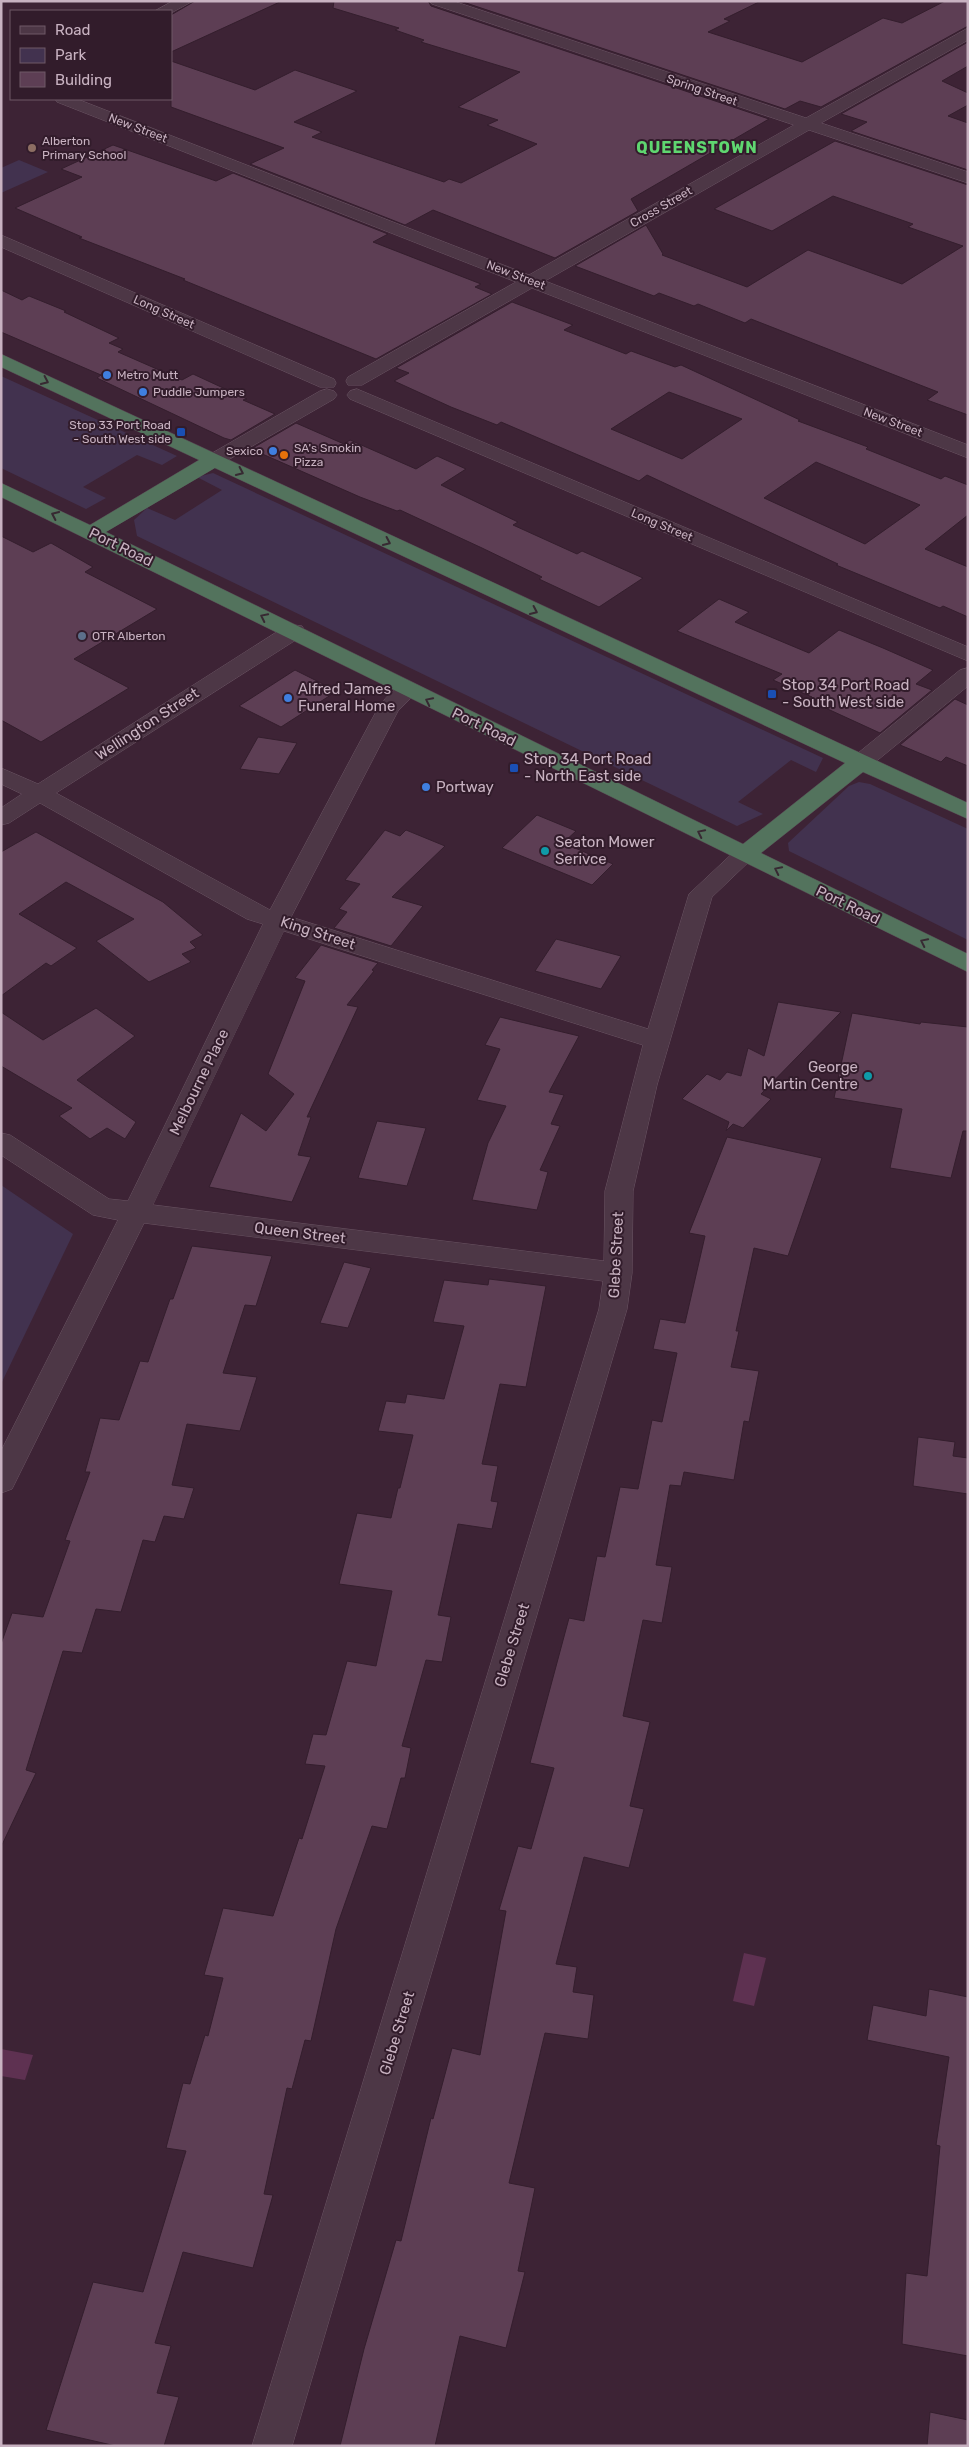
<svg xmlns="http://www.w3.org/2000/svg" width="969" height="2447" font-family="Rubik,sans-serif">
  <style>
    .green { fill: #42324f }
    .water { fill: #5e3151 }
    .building { fill: #5d3e54; stroke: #341e2d; fill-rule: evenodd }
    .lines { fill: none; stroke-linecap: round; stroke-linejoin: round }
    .street-casing { stroke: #6b5564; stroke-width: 1 }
    .highway-casing { stroke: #553f4e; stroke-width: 1 }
    .street { fill: #4d3746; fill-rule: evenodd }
    .highway { fill: #53735d; fill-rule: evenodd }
    .oneway { stroke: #372932 }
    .education-dot { fill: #8d6e63; stroke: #321c2b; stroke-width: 2 }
    .shop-dot { fill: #3f7fe0; stroke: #321c2b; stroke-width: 2 }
    .transit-dot { fill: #1a4fb4; stroke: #321c2b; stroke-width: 2 }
    .food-dot { fill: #e8710a; stroke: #321c2b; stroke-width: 2 }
    .service-dot { fill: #5c6f8a; stroke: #321c2b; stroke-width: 2 }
    .culture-dot { fill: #0f9aa8; stroke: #321c2b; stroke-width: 2 }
    .labels { text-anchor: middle; stroke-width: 4; stroke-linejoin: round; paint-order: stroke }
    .far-street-label { font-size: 12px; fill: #c8b2c1; stroke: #321c2b }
    .far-poi-label { font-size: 12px; fill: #c8b2c1; stroke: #321c2b; text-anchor: start }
    .street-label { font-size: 15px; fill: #c8b2c1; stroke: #321c2b }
    .poi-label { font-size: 15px; fill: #c8b2c1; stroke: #321c2b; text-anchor: start }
    .far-district-label { font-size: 16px; font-weight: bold; letter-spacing: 1px; fill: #5fd670; stroke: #321c2b }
  </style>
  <rect width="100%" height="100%" fill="#3d2335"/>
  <!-- green -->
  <g class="green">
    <polygon points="19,160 48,172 1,193 1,168"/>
    <polygon points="1,376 177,456 162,465 137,455 83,487 106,498 86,509 1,468"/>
    <polygon points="213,473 823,758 816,772 791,760 738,802 763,814 737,826 137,536 134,520 147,508 175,520 222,490 197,477"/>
    <polygon points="859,782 870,784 968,829 968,940 789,851 788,843 849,786"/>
    <polygon points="1,1185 73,1234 1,1384"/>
  </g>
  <!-- water -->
  <g class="water">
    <polygon points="744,1953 766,1958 754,2006 733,2001"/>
    <polygon points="1,2049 33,2055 25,2080 1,2076"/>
  </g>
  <!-- building -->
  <g class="building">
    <polygon points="195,1 282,1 171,52 171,15"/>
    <polygon points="334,1 428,1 431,6 769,119 631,199 638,211 555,258 433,210 405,225 250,164 284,148 171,107 171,61 255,90 295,70 357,91 294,122 322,132 312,137 444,182 449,179 461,183 537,144 487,125 498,120 458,107 520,72 421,42 424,40 395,30 399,28 333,8"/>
    <polygon points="460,1 761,1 724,19 730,21 708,32 802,62 883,18 902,23 945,1 968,1 968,26 821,107 800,101 785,109"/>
    <polygon points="968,42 968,66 942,81 968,93 968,105 948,116 968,123 968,170 851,131 867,122 841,114"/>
    <polygon points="835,141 968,185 968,415 927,400 938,392 751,319 745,323 698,304 694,306 659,293 654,296 575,266 646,225 663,254 662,255 747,287 808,250 902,284 963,246 908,227 913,224 833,196 772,231 714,209"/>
    <polygon points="113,145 216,181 233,173 388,234 373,242 481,284 475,287 492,294 376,359 183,280 185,279 79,238 82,237 15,208 82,177 61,169"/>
    <polygon points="1,290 22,300 29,296 66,311 64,312 119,338 109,343 123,349 118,352 182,380 193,374 247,399 243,400 275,414 231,440 224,438 97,378 101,375 1,332"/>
    <path d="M 512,302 L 573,325 L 564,330 L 626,354 L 631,351 L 675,367 L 681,365 L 800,420 L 798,421 L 868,447 L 866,449 L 941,479 L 945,476 L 968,485 L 968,515 L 925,549 L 968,567 L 968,617 L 943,606 L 940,608 L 836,565 L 838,564 L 647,475 L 639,481 L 501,422 L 497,425 L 451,407 L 394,381 L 409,373 L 396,368 ZM 669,392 L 742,419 L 682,459 L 611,429 ZM 816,462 L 920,505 L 865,544 L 764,498 Z"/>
    <polygon points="296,423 344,444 350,440 416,469 437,456 466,469 441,485 518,522 513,525 577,554 582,551 643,578 599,607 539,579 542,577 482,548 400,510 397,511 360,497 251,449"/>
    <polygon points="1,536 33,552 51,543 93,567 85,572 157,609 74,659 129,688 41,742 1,720"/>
    <polygon points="719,599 749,612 735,622 809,653 839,630 883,648 933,670 916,684 932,690 880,733 808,700 812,697 773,680 782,674 677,631"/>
    <polygon points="295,670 337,691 281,727 239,706"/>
    <polygon points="955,699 968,705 968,766 946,757 941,762 900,745"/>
    <polygon points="258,737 297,743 279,774 240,769"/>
    <polygon points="537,815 576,831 563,843 613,864 592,885 502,848"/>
    <polygon points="385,830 400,836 406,830 445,846 392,897 423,906 391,946 334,928 347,912 339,909 360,884 345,880"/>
    <polygon points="36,832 163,902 203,935 190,942 196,948 182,954 191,962 149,982 96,941 134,919 66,882 19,914 77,948 51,966 46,963 1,996 1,852"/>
    <polygon points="556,939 621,956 601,989 535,971"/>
    <polygon points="321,945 378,963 372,970 374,971 347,1005 358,1007 307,1117 311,1117 298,1155 311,1157 292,1202 209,1187 241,1113 266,1131 294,1094 268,1074 305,981 295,978"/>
    <polygon points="778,1002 841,1012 761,1094 771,1099 743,1128 733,1124 726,1131 729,1122 682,1099 707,1074 720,1080 727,1072 741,1076 748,1048 764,1056"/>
    <polygon points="96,1008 135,1036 77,1080 136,1122 125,1139 107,1128 90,1139 59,1116 72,1108 1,1066 1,1012 43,1040"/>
    <polygon points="852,1013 920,1024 921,1022 968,1027 968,1131 963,1131 951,1178 890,1168 902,1109 834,1098"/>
    <polygon points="500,1017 579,1036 549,1092 564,1095 551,1124 560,1126 540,1170 548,1172 537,1210 472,1200 488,1143 506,1106 477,1100 500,1049 485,1045"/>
    <polygon points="377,1121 426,1128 407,1186 358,1178"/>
    <polygon points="727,1137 822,1158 788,1256 754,1248 736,1331 739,1331 731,1367 759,1371 749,1422 744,1421 734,1480 684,1472 681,1486 670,1485 656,1565 672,1567 662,1623 643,1620 623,1716 650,1722 630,1806 644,1809 629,1868 584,1857 556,1964 577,1967 573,1992 594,1995 588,2039 545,2033 509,2183 535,2188 518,2271 525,2272 506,2348 460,2336 435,2446 340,2446 364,2349 396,2240 401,2241 431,2118 433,2119 452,2048 480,2055 506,1911 499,1910 518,1846 531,1849 554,1768 530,1763 569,1618 584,1621 597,1556 605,1557 620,1487 638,1489 652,1420 662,1422 677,1353 653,1349 660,1319 685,1323 705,1236 689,1233"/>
    <polygon points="192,1246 272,1256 256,1306 245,1305 223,1373 257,1377 240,1431 187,1424 172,1485 194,1488 184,1519 164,1516 155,1542 143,1540 121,1612 96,1609 82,1653 63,1651 26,1770 36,1773 1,1847 1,1644 12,1613 43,1617 70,1541 65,1540 90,1472 85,1472 100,1418 119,1420 140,1361 148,1362 170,1299 173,1299"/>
    <polygon points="344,1262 371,1268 348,1328 320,1323"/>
    <polygon points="489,1279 546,1286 526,1387 500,1384 482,1464 498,1466 491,1501 498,1502 492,1529 458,1524 438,1615 451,1617 442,1662 426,1660 402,1746 411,1748 405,1778 401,1778 387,1829 372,1826 336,1929 311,2041 305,2040 292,2089 287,2088 264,2194 273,2195 253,2268 183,2252 155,2343 171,2346 157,2393 179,2397 164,2446 116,2446 46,2430 93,2282 143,2292 186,2151 166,2148 183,2083 190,2084 205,2035 208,2036 223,1978 204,1975 223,1908 273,1916 299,1838 302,1839 325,1766 305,1764 313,1734 326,1735 347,1661 376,1666 392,1591 339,1584 357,1513 391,1518 398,1488 400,1488 413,1435 378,1431 386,1401 405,1403 407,1394 444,1399 464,1326 433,1322 444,1280 488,1285"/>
    <polygon points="918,1437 955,1442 953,1456 968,1458 968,1494 913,1486"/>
    <polygon points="929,1989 968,1997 968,2356 902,2344 906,2273 927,2276 940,2146 936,2145 949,2057 867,2040 873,2005 926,2016"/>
    <polygon points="930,2412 968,2420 968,2446 927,2446"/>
  </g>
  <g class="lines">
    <!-- street casing -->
    <g class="street-casing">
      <g id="street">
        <polygon points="173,1 193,1 171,13 155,11"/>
        <polygon points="430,1 453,1 806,118 968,28 968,40 821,123 968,172 968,183 809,130 545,281 968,445 968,458 532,288 362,385 348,385 346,381 348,377 516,282 57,102 55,99 77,99 529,275 794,125 432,4"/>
        <polygon points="1,235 334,379 336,383 334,387 320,387 1,247"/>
        <polygon points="327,389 334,391 337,395 334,399 221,464 207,464 204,460 207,456 320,391"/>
        <polygon points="357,389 968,647 968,661 350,399 347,395 350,391"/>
        <path d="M 294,625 L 302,626 L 305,631 L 302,636 L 56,793 L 270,910 L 378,708 C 387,695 400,681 416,685 L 419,690 L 398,711 L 291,917 L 648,1029 L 689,894 L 737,849 L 745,847 L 753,849 L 757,854 L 712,897 L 657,1085 L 633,1191 L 632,1273 L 627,1309 L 292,2446 L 252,2446 L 599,1309 L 603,1281 L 144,1223 L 12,1489 L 1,1493 L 1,1451 L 118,1220 L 93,1215 L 1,1155 L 1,1133 L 10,1135 L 109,1199 L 128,1201 L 263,924 L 247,919 L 40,803 L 9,823 L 1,825 L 1,808 L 22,794 L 1,784 L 1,768 L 38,784 L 286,626 ZM 284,931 L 643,1045 L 605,1191 L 604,1261 L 153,1205 Z"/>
        <polygon points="968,668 968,686 868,768 860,770 852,768 849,763 852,758 960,670"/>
      </g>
    </g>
    <!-- highway casing -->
    <g class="highway-casing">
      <path id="highway" d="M 1,354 L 968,803 L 968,819 L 863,772 L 761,853 L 968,954 L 968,972 L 1,497 L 1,483 L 90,525 L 199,460 L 1,367 ZM 215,468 L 845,763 L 743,844 L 106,532 Z"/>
    </g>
    <!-- street -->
    <use href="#street" class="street"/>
    <!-- highway -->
    <use href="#highway" class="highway"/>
  </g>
  <!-- one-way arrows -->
  <defs><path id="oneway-chevron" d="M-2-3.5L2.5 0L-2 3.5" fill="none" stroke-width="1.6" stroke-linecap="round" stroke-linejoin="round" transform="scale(1.25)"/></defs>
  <g class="oneway">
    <use href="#oneway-chevron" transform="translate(45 381) rotate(25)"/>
    <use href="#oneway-chevron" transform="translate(240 472) rotate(25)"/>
    <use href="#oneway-chevron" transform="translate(55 515) rotate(-155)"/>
    <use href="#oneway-chevron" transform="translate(387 542) rotate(25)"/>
    <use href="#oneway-chevron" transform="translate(534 611) rotate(25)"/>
    <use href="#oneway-chevron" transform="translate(264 617) rotate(-154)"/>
    <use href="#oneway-chevron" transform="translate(429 701) rotate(-154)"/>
    <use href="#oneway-chevron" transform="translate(701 833) rotate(-154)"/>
    <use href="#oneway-chevron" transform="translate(778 870) rotate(-154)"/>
    <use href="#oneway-chevron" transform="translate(924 942) rotate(-154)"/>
  </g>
  <!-- markers -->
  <circle class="education-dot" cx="32" cy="148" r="5"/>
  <g class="shop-dot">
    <circle cx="107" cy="375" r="5"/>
    <circle cx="143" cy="392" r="5"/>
    <circle cx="273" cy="451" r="5"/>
    <circle cx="288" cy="698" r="5"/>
    <circle cx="426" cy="787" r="5"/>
  </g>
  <g class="transit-dot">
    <rect x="176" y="427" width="10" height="10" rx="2.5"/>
    <rect x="767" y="689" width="10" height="10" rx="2.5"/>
    <rect x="509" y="763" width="10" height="10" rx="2.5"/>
  </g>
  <circle class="food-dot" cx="284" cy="455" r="5"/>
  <circle class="service-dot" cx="82" cy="636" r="5"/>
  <g class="culture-dot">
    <circle cx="545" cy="851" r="5"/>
    <circle cx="868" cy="1076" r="5"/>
  </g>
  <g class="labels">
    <!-- far-street labels -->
    <g class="far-street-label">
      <text transform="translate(702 90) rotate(19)" y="4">Spring Street</text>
      <text transform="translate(138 128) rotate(21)" y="4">New Street</text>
      <text transform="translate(661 207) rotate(-30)" y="4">Cross Street</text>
      <text transform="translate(516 275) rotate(21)" y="4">New Street</text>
      <text transform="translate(164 312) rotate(24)" y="4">Long Street</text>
      <text transform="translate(893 422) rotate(21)" y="4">New Street</text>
      <text transform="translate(662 525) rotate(23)" y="4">Long Street</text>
    </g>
    <!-- far-poi labels -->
    <g class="far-poi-label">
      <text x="42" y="145">Alberton<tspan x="42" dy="14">Primary School</tspan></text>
      <text x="117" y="379">Metro Mutt</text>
      <text x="153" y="396">Puddle Jumpers</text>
      <text x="171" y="429" text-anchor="end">Stop 33 Port Road<tspan x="171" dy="14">- South West side</tspan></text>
      <text x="294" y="452">SA's Smokin<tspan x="294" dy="14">Pizza</tspan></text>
      <text x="263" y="455" text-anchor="end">Sexico</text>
      <text x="92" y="640">OTR Alberton</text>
    </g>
    <!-- street labels -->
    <g class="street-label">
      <text transform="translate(121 547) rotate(26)" y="5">Port Road</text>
      <text transform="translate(147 724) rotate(-33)" y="5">Wellington Street</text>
      <text transform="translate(484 727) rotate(26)" y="5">Port Road</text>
      <text transform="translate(848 905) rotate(26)" y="5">Port Road</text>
      <text transform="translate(318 933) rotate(18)" y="5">King Street</text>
      <text transform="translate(199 1082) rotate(-64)" y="5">Melbourne Place</text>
      <text transform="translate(300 1233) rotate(7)" y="5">Queen Street</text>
      <text transform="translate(616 1255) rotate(-87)" y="5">Glebe Street</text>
      <text transform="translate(512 1645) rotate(-73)" y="5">Glebe Street</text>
      <text transform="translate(397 2033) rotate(-73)" y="5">Glebe Street</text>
    </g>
    <!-- poi labels -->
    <g class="poi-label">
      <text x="782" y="690">Stop 34 Port Road<tspan x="782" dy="17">- South West side</tspan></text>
      <text x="298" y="694">Alfred James<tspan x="298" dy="17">Funeral Home</tspan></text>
      <text x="524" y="764">Stop 34 Port Road<tspan x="524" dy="17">- North East side</tspan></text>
      <text x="436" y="792">Portway</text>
      <text x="555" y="847">Seaton Mower<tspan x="555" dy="17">Serivce</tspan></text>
      <text x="858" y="1072" text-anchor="end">George<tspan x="858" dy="17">Martin Centre</tspan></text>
    </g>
    <!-- far-district labels -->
    <g class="far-district-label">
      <text x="697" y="153">QUEENSTOWN</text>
    </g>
  </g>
  <!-- border -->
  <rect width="969" height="2447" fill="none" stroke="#c8b2c1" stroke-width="5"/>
  <!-- legend -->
  <rect x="10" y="10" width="162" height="90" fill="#321c2b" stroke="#6e5867"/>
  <rect x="20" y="26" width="25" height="8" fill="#4d3746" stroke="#6e5867"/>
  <text x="55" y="35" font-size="15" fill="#c8b2c1">Road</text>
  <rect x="20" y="48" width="25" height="15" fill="#42324f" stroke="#6e5867"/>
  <text x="55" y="60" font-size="15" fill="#c8b2c1">Park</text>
  <rect x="20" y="72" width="25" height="15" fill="#5d3e54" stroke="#6e5867"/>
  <text x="55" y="85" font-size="15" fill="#c8b2c1">Building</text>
</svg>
